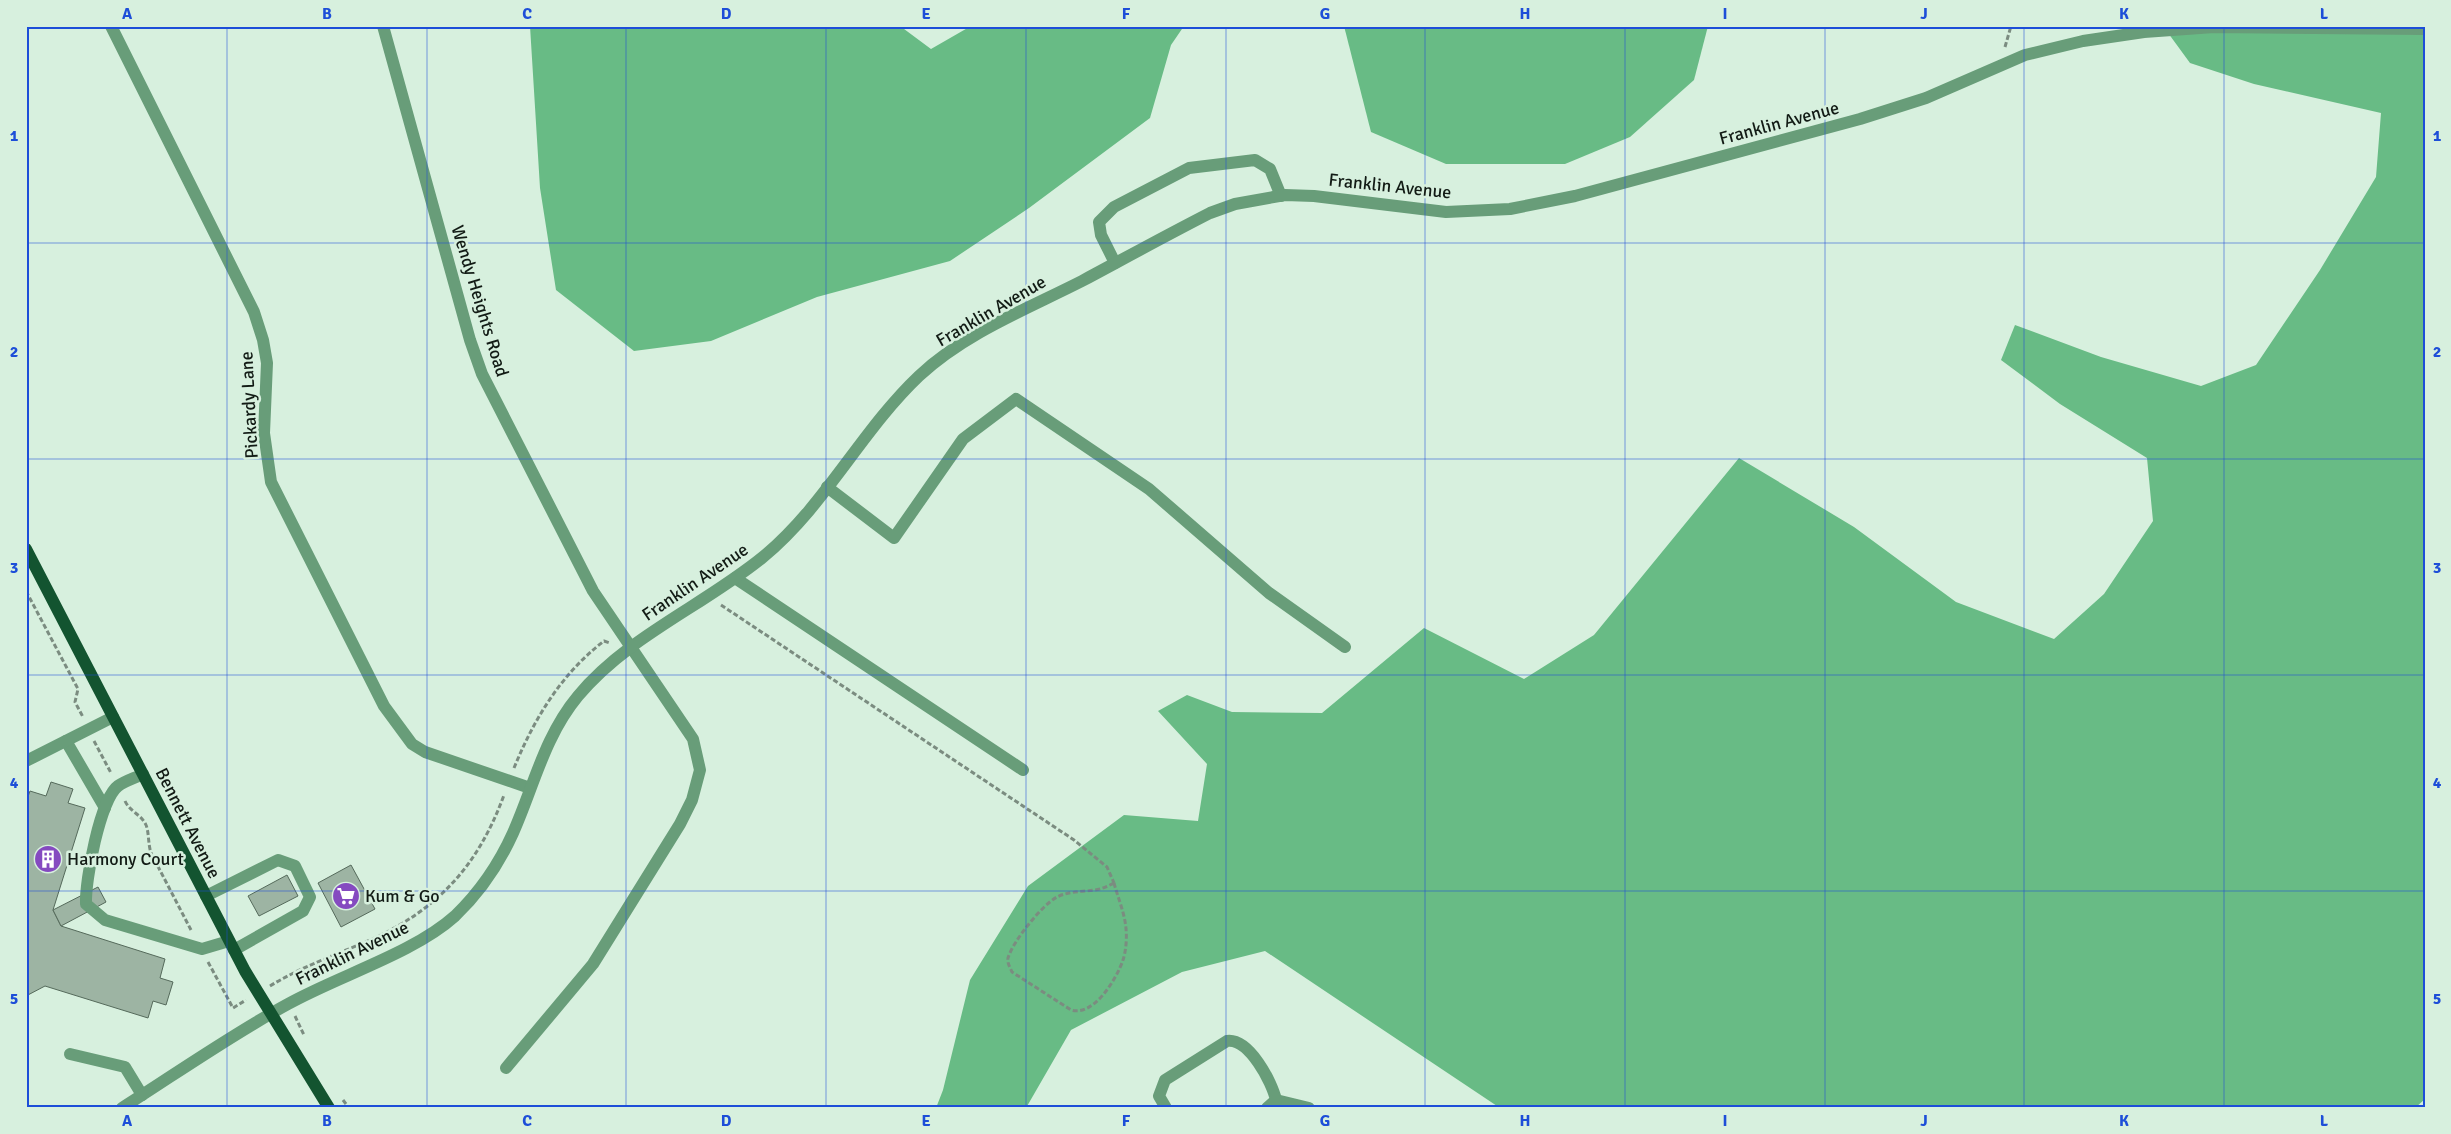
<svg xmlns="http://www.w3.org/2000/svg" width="2451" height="1134" font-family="Signika,sans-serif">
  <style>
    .forest { fill: #68bb85 }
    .building { fill: #9db4a3; stroke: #556a5b }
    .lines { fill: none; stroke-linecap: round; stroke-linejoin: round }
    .path { stroke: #7b8c80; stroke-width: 3; stroke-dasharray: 5 2.5; stroke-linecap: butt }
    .minor { stroke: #689d79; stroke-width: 12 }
    .major { stroke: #135430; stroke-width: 12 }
    .grid { fill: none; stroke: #1d4ed8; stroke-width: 1; stroke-opacity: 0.55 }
    .labels { text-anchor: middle; stroke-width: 5; stroke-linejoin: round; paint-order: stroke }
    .street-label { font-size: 18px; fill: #121b15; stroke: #d7f0de }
    .poi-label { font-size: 18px; fill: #121b15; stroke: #d7f0de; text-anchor: start }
    .neatline { fill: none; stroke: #1d4ed8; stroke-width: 2 }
    .grid-label { font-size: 16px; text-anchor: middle; font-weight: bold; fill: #1d4ed8 }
  </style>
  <rect width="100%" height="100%" fill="#d7f0de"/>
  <!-- forest -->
  <g class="forest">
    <polygon points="530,26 900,26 931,49 971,26 1184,26 1171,45 1150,118 1029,208 950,261 817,297 711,341 634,351 556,290 540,188"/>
    <polygon points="1344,26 1708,26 1694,80 1630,137 1565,164 1446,164 1371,132"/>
    <polygon points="2163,26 2425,26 2425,1099 2415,1108 1500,1108 1265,951 1182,972 1071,1030 1026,1108 936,1108 943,1090 970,980 1028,886 1124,815 1198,821 1207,764 1158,711 1187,695 1232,712 1322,713 1424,628 1524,679 1594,635 1739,458 1854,527 1956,602 2054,639 2104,594 2153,521 2147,458 2060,404 2001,360 2015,325 2101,357 2201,386 2256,365 2320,270 2376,177 2381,113 2254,84 2190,63"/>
  </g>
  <!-- building -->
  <g class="building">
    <polygon points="51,782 73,789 68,803 85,808 53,910 61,926 165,959 160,978 173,982 166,1005 153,1001 148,1018 45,986 26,996 26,802 30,791 46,796"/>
    <polygon points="351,865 375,909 341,927 318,883"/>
    <polygon points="287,875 298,896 259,916 248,896"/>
    <polygon points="98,887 106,902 61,926 53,910"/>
  </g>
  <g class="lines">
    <!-- path -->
    <g class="path">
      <polyline points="2005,47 2011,26"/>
      <polyline points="26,591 78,689 75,702 83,717"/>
      <polyline points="721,605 1074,840 1107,867 1114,883"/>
      <polyline points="94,741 111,773"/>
      <path d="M 514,768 C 534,719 561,674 604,641 L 610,643"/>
      <path d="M 125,801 C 130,812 141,814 146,825 C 149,832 148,844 151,853 L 191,930"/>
      <path d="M 1114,883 C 1118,898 1125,914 1126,929 C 1127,938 1126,951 1123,960 C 1117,978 1094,1017 1071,1010 L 1012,972 C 1010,967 1007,963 1008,958 C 1013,941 1042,905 1057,897 C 1069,891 1082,892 1095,890 C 1102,889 1108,886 1114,883 Z"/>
      <polyline points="208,962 233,1008 246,1000"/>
      <path d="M 270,986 C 301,967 335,955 368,941 C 438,910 478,866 504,795"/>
      <polyline points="295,1016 304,1035"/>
      <polyline points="343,1100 349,1108"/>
    </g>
    <!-- minor -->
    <g class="minor">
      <polyline points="111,26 254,312 263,340 267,363 264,433 271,482 384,706 412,744 425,752 530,788"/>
      <polyline points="383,26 470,340 482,374 593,591 693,739 700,770 692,800 680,824 593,964 506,1068"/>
      <polyline points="1115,263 1101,235 1099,222 1114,207 1189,168 1255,160 1270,169 1281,196"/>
      <polyline points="827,487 894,538 963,439 1016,399 1149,489 1269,593 1345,647"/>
      <polyline points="735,578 1023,770"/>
      <polyline points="66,741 105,808"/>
      <polyline points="26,761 113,717"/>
      <path d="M 143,774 C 135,778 125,781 118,786 C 100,799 85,881 86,904 L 105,920 L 202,949 L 229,941"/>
      <polyline points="206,896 278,860 295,866 310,897 303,911 234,950"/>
      <polyline points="70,1054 125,1067 142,1095"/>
      <polyline points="1276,1100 1309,1108"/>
      <path d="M 122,1108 C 177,1073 231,1035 288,1004 C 338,976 414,953 455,916 C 480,892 499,864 513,833 C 534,786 544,737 578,696 C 628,636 703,606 763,557 C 825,506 861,431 919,376 C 965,333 1027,309 1082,281 C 1125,258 1167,235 1210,213 L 1235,204 L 1285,195 L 1314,196 L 1446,212 L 1510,209 L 1575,196 L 1860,119 L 1926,98 L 2025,55 L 2083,41 L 2144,32 L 2214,27 L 2425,29"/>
      <path d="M 1166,1108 L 1159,1096 L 1165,1080 L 1227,1041 C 1249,1038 1272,1082 1276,1100 L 1267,1108"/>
    </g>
    <!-- major -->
    <polyline class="major" points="26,549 245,971 329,1108"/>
  </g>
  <!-- grid -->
  <path class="grid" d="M 227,26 L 227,1108M 427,26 L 427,1108M 626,26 L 626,1108M 826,26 L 826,1108M 1026,26 L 1026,1108M 1226,26 L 1226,1108M 1425,26 L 1425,1108M 1625,26 L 1625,1108M 1825,26 L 1825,1108M 2024,26 L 2024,1108M 2224,26 L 2224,1108M 26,243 L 2425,243M 26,459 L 2425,459M 26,675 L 2425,675M 26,891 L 2425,891"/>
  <!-- icons -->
  <defs>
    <g id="building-disc" transform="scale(1.4375)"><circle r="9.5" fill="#854ac0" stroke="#d7f0de"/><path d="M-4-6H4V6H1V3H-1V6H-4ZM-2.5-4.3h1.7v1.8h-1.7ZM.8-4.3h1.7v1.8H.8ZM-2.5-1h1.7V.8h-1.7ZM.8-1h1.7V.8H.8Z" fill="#fff"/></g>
    <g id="supermarket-disc" transform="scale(1.4375)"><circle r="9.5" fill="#854ac0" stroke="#d7f0de"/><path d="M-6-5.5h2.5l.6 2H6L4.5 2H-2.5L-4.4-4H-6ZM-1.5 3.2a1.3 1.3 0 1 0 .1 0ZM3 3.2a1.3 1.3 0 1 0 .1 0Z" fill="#fff"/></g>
  </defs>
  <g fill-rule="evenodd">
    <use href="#building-disc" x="48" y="859"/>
    <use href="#supermarket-disc" x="346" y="896"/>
  </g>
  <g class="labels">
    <!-- street labels -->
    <g class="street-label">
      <text transform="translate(1779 123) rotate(-15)" y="6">Franklin Avenue</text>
      <text transform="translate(1390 186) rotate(6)" y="6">Franklin Avenue</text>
      <text transform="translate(480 301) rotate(73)" y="6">Wendy Heights Road</text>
      <text transform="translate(991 311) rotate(-30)" y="6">Franklin Avenue</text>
      <text transform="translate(249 405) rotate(-93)" y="6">Pickardy Lane</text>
      <text transform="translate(695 582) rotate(-34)" y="6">Franklin Avenue</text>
      <text transform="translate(188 823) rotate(63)" y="6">Bennett Avenue</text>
      <text transform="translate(352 953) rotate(-26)" y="6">Franklin Avenue</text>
    </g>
    <!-- poi labels -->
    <g class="poi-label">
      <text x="67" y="865">Harmony Court</text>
      <text x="365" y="902">Kum &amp; Go</text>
    </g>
  </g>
  <!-- border -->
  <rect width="2451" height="1134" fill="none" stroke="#d7f0de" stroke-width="55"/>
  <rect x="28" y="28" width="2396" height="1078" class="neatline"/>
  <g class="grid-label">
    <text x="127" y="19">A</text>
    <text x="327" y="19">B</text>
    <text x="527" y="19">C</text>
    <text x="726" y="19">D</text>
    <text x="926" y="19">E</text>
    <text x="1126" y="19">F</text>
    <text x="1325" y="19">G</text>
    <text x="1525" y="19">H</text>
    <text x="1725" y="19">I</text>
    <text x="1924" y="19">J</text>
    <text x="2124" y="19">K</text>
    <text x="2324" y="19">L</text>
    <text x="14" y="141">1</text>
    <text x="2437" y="141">1</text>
    <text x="14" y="357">2</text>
    <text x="2437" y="357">2</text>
    <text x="14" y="573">3</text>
    <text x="2437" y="573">3</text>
    <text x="14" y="788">4</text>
    <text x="2437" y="788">4</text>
    <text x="14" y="1004">5</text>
    <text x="2437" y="1004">5</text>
    <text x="127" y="1126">A</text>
    <text x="327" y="1126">B</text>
    <text x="527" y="1126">C</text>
    <text x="726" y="1126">D</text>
    <text x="926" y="1126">E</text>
    <text x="1126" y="1126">F</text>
    <text x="1325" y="1126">G</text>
    <text x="1525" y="1126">H</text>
    <text x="1725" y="1126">I</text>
    <text x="1924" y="1126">J</text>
    <text x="2124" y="1126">K</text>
    <text x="2324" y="1126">L</text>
  </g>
</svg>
